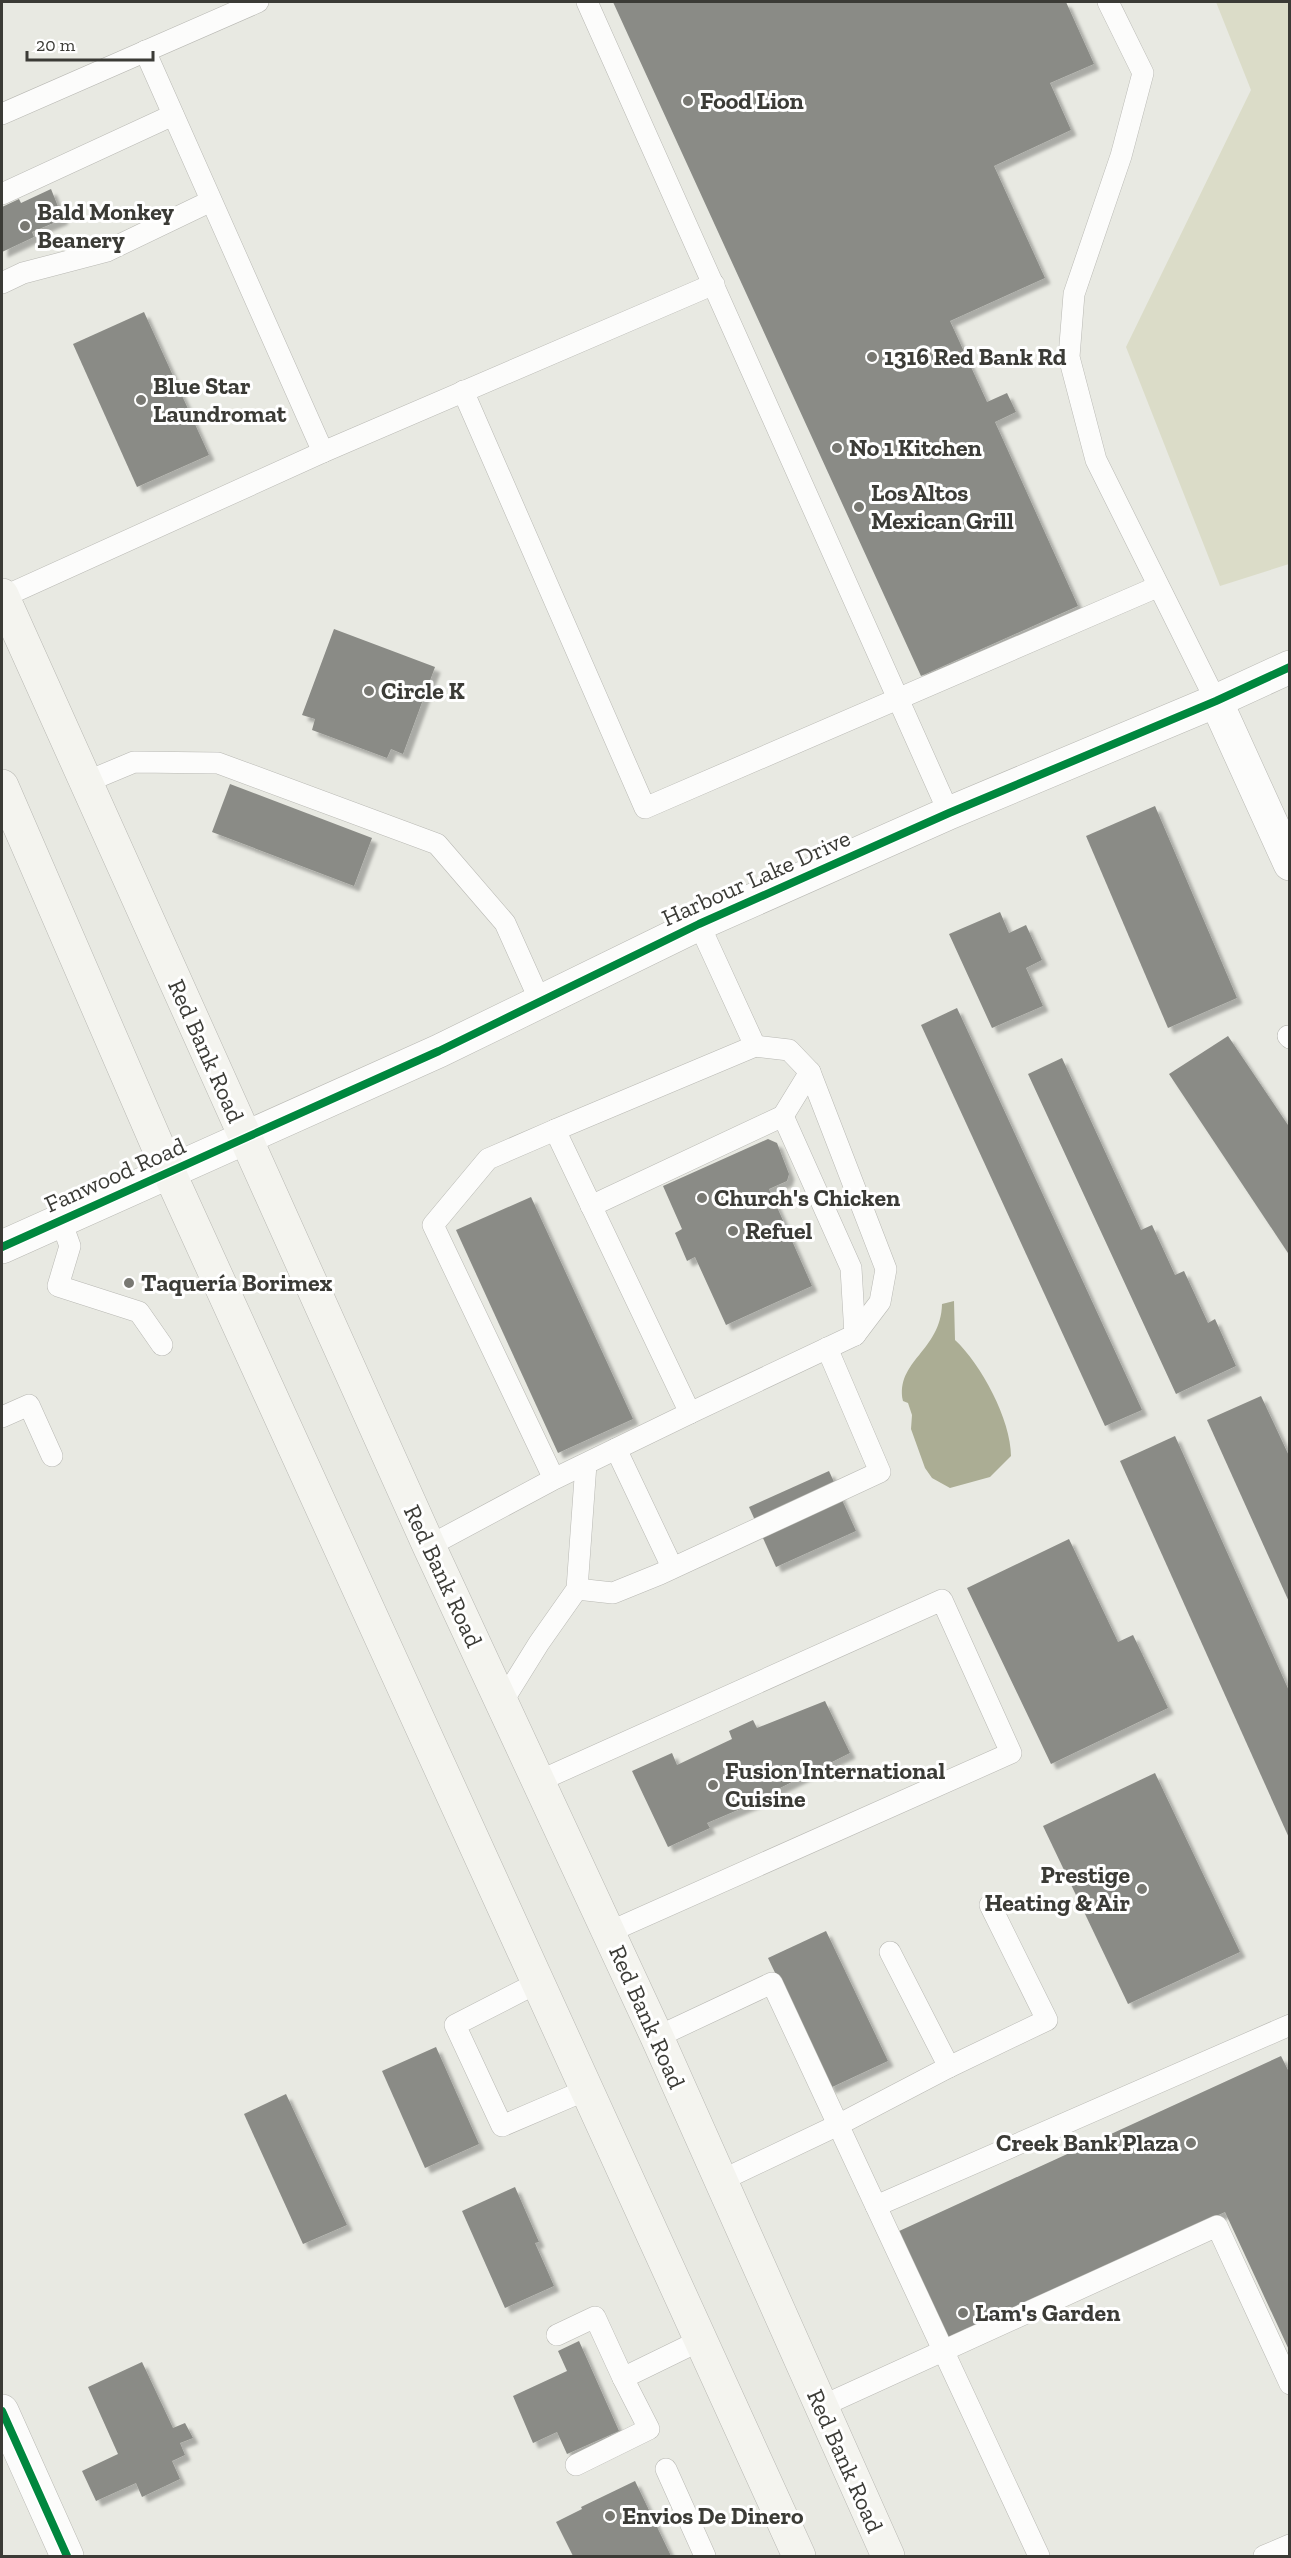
<svg xmlns="http://www.w3.org/2000/svg" width="1291" height="2558" font-family="'Zilla Slab',serif">
  <style>
    .green { fill: #dbdcc8 }
    .water { fill: #abad94 }
    .building { fill: #8a8b86; filter: url(#shadow) }
    .lines { fill: none; stroke-linecap: round; stroke-linejoin: round }
    .lane-casing { stroke: #b8b8b3; stroke-width: 22 }
    .street-casing { stroke: #b8b8b3; stroke-width: 34 }
    .secondary-casing { stroke: #b8b8b3; stroke-width: 34 }
    .lane { stroke: #fcfcfb; stroke-width: 21 }
    .street { stroke: #fcfcfb; stroke-width: 33 }
    .secondary { stroke: #f4f4ef; stroke-width: 33 }
    .cycleway-casing { stroke: #fff; stroke-width: 11 }
    .cycleway { stroke: #00873e; stroke-width: 8 }
    .poi-dot { fill: #787872; stroke: #fff; stroke-width: 2 }
    .labels { text-anchor: middle; stroke-width: 6; stroke-linejoin: round; paint-order: stroke }
    .poi-label { font-size: 24px; font-weight: bold; fill: #3b3b36; stroke: #fff; text-anchor: start }
    .street-label { font-size: 24px; fill: #3b3b36; stroke: #fff }
  </style>
  <defs>
    <filter id="shadow"><feDropShadow dx="5.5" dy="5.5" stdDeviation="1.5" flood-color="#0004"/></filter>
  </defs>
  <rect width="100%" height="100%" fill="#e8e9e2"/>
  <!-- green -->
  <polygon class="green" points="1216,2 1290,2 1289,564 1220,586 1126,347 1251,90"/>
  <!-- water -->
  <path class="water" d="M 954,1301 L 955,1340 C 981,1364 1011,1420 1011,1456 L 990,1477 L 950,1488 L 932,1478 L 925,1468 L 911,1429 L 912,1415 L 908,1403 L 903,1401 C 895,1361 941,1351 942,1304 Z"/>
  <!-- building -->
  <g class="building">
    <polygon points="613,2 1066,2 1094,64 1050,83 1071,130 994,166 1045,278 950,321 987,402 1007,393 1016,412 995,422 1078,606 921,676"/>
    <polygon points="51,189 63,219 32,232 34,237 2,252 2,207 19,199 21,203"/>
    <polygon points="144,312 209,455 137,487 73,344"/>
    <polygon points="334,629 435,667 403,754 391,749 387,758 312,730 315,719 302,715"/>
    <polygon points="230,784 372,838 354,886 212,832"/>
    <polygon points="1155,806 1237,998 1168,1028 1086,836"/>
    <polygon points="1000,912 1009,933 1026,925 1042,960 1026,968 1043,1006 992,1028 949,934"/>
    <polygon points="957,1008 1142,1410 1105,1426 921,1025"/>
    <polygon points="1228,1036 1290,1128 1288,1253 1169,1074"/>
    <polygon points="1062,1058 1141,1230 1152,1225 1175,1275 1184,1271 1208,1323 1215,1319 1236,1366 1176,1394 1028,1074"/>
    <polygon points="768,1139 777,1143 789,1174 787,1181 769,1189 812,1286 726,1325 695,1257 687,1261 675,1233 682,1229 663,1186"/>
    <polygon points="531,1197 633,1419 558,1453 456,1230"/>
    <polygon points="1261,1396 1290,1458 1290,1604 1207,1420"/>
    <polygon points="1175,1436 1290,1693 1290,1840 1120,1461"/>
    <polygon points="829,1471 856,1531 776,1567 749,1507"/>
    <polygon points="1069,1539 1118,1642 1133,1635 1168,1708 1051,1764 967,1588"/>
    <polygon points="825,1701 850,1753 758,1799 759,1801 707,1823 710,1828 668,1847 632,1771 672,1753 677,1765 732,1739 729,1731 753,1720 757,1728"/>
    <polygon points="1155,1773 1240,1952 1128,2004 1043,1826"/>
    <polygon points="826,1931 888,2061 830,2088 768,1958"/>
    <polygon points="436,2047 479,2144 425,2168 382,2071"/>
    <polygon points="1281,2056 1290,2074 1290,2352 1225,2212 946,2339 897,2232"/>
    <polygon points="286,2094 347,2225 303,2244 244,2114"/>
    <polygon points="515,2187 539,2242 535,2243 554,2286 505,2308 462,2211"/>
    <polygon points="579,2341 619,2431 567,2454 557,2432 533,2443 513,2396 567,2371 558,2351"/>
    <polygon points="142,2362 173,2428 185,2423 193,2438 180,2443 185,2455 172,2461 180,2479 142,2497 136,2483 96,2501 82,2471 118,2454 88,2387"/>
    <polygon points="635,2481 671,2556 573,2556 556,2522 582,2509 581,2507"/>
  </g>
  <g class="lines">
    <!-- lane casing -->
    <g class="lane-casing">
      <g id="lane">
        <polyline points="587,2 949,813"/>
        <polyline points="1108,2 1143,73 1121,156 1074,294 1069,357 1096,460 1216,701"/>
        <polyline points="145,51 323,452"/>
        <polyline points="2,114 258,2"/>
        <polyline points="2,194 173,115"/>
        <polyline points="2,283 23,273 107,251 211,201"/>
        <polyline points="463,391 645,808 1157,587"/>
        <polyline points="3,597 323,452 714,284"/>
        <polyline points="86,782 134,762 218,763 437,844 505,923 540,1001"/>
        <polyline points="1288,1036 1290,1038"/>
        <polyline points="783,1116 810,1072"/>
        <polyline points="555,1130 755,1046 699,924"/>
        <polyline points="591,1206 783,1116 851,1268 855,1335"/>
        <polyline points="61,1221 70,1246 58,1286 139,1312 162,1345"/>
        <polyline points="690,1413 855,1335 880,1302 886,1269 810,1072 789,1050 755,1046"/>
        <polyline points="2,1417 29,1405 52,1456"/>
        <polyline points="616,1449 672,1567"/>
        <polyline points="429,1546 554,1479 690,1413 555,1130 488,1159 433,1225 554,1479"/>
        <polyline points="577,1589 613,1593 660,1574 880,1472 827,1348"/>
        <polyline points="501,1704 539,1643 577,1589 586,1464"/>
        <polyline points="539,1781 942,1600 1011,1753 609,1932"/>
        <polyline points="537,1983 455,2025 502,2126 586,2090"/>
        <polyline points="657,2037 772,1983 1039,2556"/>
        <polyline points="949,2067 1047,2020 990,1905"/>
        <polyline points="720,2181 838,2125 949,2067 890,1952"/>
        <polyline points="876,2206 1290,2025"/>
        <polyline points="557,2335 595,2317 623,2378"/>
        <polyline points="820,2407 1217,2226 1290,2384"/>
        <polyline points="576,2465 649,2429 623,2378 701,2340"/>
        <polyline points="666,2469 705,2556"/>
        <polyline points="1264,2556 1290,2545"/>
      </g>
    </g>
    <!-- street casing -->
    <g class="street-casing">
      <g id="street">
        <polyline points="1216,701 1290,864"/>
        <polyline points="2,1247 439,1051 699,924 949,813 1216,701 1290,667"/>
        <polyline points="2,2411 67,2556"/>
      </g>
    </g>
    <!-- secondary casing -->
    <g class="secondary-casing">
      <g id="secondary">
        <polyline points="2,595 429,1546 657,2037 888,2556"/>
        <polyline points="2,786 169,1172 799,2556"/>
      </g>
    </g>
    <!-- lane -->
    <use href="#lane" class="lane"/>
    <!-- street -->
    <use href="#street" class="street"/>
    <!-- secondary -->
    <use href="#secondary" class="secondary"/>
    <!-- cycleway casing -->
    <g class="cycleway-casing">
      <g id="cycleway">
        <polyline points="2,1247 439,1051 699,924 949,813 1216,701 1290,667"/>
        <polyline points="2,2411 67,2556"/>
      </g>
    </g>
    <!-- cycleway -->
    <use href="#cycleway" class="cycleway"/>
  </g>
  <!-- markers -->
  <g class="poi-dot">
    <circle cx="688" cy="101" r="6"/>
    <circle cx="25" cy="226" r="6"/>
    <circle cx="872" cy="357" r="6"/>
    <circle cx="141" cy="400" r="6"/>
    <circle cx="837" cy="448" r="6"/>
    <circle cx="859" cy="507" r="6"/>
    <circle cx="369" cy="691" r="6"/>
    <circle cx="702" cy="1198" r="6"/>
    <circle cx="733" cy="1231" r="6"/>
    <circle cx="129" cy="1283" r="6"/>
    <circle cx="713" cy="1785" r="6"/>
    <circle cx="1142" cy="1889" r="6"/>
    <circle cx="1191" cy="2143" r="6"/>
    <circle cx="963" cy="2313" r="6"/>
    <circle cx="610" cy="2516" r="6"/>
  </g>
  <g class="labels">
    <!-- poi labels -->
    <g class="poi-label">
      <text x="700" y="109">Food Lion</text>
      <text x="37" y="220">Bald Monkey<tspan x="37" dy="28">Beanery</tspan></text>
      <text x="884" y="365">1316 Red Bank Rd</text>
      <text x="153" y="394">Blue Star<tspan x="153" dy="28">Laundromat</tspan></text>
      <text x="849" y="456">No 1 Kitchen</text>
      <text x="871" y="501">Los Altos<tspan x="871" dy="28">Mexican Grill</tspan></text>
      <text x="381" y="699">Circle K</text>
      <text x="714" y="1206">Church's Chicken</text>
      <text x="745" y="1239">Refuel</text>
      <text x="141" y="1291">Taquería Borimex</text>
      <text x="725" y="1779">Fusion International<tspan x="725" dy="28">Cuisine</tspan></text>
      <text x="1130" y="1883" text-anchor="end">Prestige<tspan x="1130" dy="28">Heating &amp; Air</tspan></text>
      <text x="1179" y="2151" text-anchor="end">Creek Bank Plaza</text>
      <text x="975" y="2321">Lam's Garden</text>
      <text x="622" y="2524">Envios De Dinero</text>
    </g>
    <!-- street labels -->
    <g class="street-label">
      <text transform="translate(756 878) rotate(-24)" y="8">Harbour Lake Drive</text>
      <text transform="translate(206 1051) rotate(66)" y="8">Red Bank Road</text>
      <text transform="translate(115 1175) rotate(-24)" y="8">Fanwood Road</text>
      <text transform="translate(443 1576) rotate(65)" y="8">Red Bank Road</text>
      <text transform="translate(647 2017) rotate(66)" y="8">Red Bank Road</text>
      <text transform="translate(845 2461) rotate(66)" y="8">Red Bank Road</text>
    </g>
  </g>
  <!-- border -->
  <rect width="1291" height="2558" fill="none" stroke="#3b3b36" stroke-width="6"/>
  <!-- scale -->
  <path d="M27 51v9h126v-9" fill="none" stroke="#3b3b36" stroke-width="3"/>
  <text x="36" y="51" font-size="18" fill="#3b3b36" stroke="#ffffff" stroke-width="4.5" paint-order="stroke">20 m</text>
</svg>
